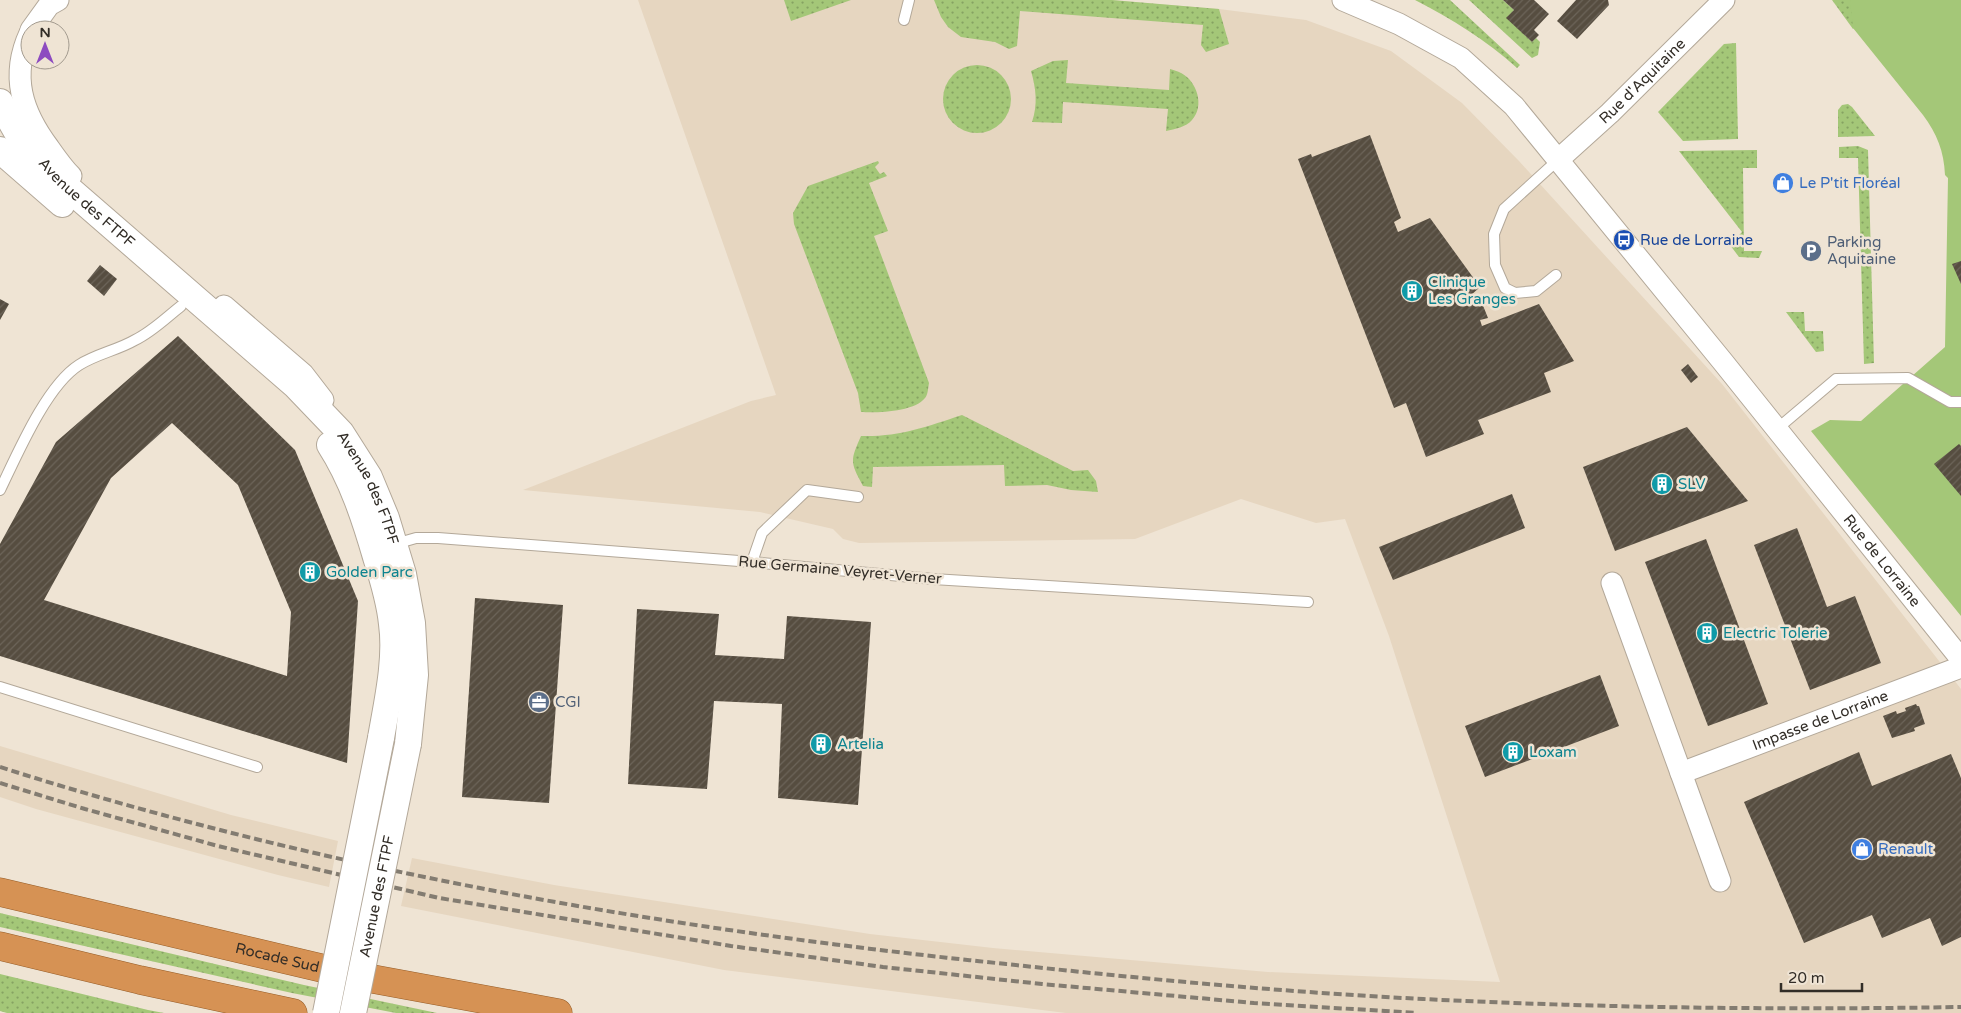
<svg xmlns="http://www.w3.org/2000/svg" width="1961" height="1013" font-family="'Varela Round',sans-serif">
  <style>
    .built { fill: #e6d6c0 }
    .grass { fill: url(#grass-dots) }
    .pitch { fill: #a4c778 }
    .building { fill: url(#building-hatch); fill-rule: evenodd }
    .lines { fill: none; stroke-linecap: round; stroke-linejoin: round }
    .service-casing { stroke: #b3a899; stroke-width: 12 }
    .minor-casing { stroke: #b3a899; stroke-width: 23 }
    .tertiary-casing { stroke: #b3a899; stroke-width: 28 }
    .trunk-casing { stroke: #965d28; stroke-width: 29 }
    .service { stroke: #fff; stroke-width: 10 }
    .minor { stroke: #fff; stroke-width: 21 }
    .tertiary { stroke: #fff; stroke-width: 26 }
    .trunk { stroke: #d69254; stroke-width: 28 }
    .rail { stroke: #837c71; stroke-width: 4; stroke-dasharray: 8 4; stroke-linecap: butt }
    .tertiary-bridge-casing { stroke: #b3a899; stroke-width: 28; stroke-linecap: butt }
    .tertiary-bridge { stroke: #fff; stroke-width: 26 }
    .labels { text-anchor: middle; stroke-width: 5; stroke-linejoin: round; paint-order: stroke }
    .street-label { font-size: 15px; fill: #322d27; stroke: #efe4d4 }
    .shop-label { font-size: 15px; fill: #366cbe; stroke: #efe4d4; text-anchor: start }
    .transit-label { font-size: 15px; fill: #164399; stroke: #efe4d4; text-anchor: start }
    .service-label { font-size: 15px; fill: #4e5e75; stroke: #efe4d4; text-anchor: start }
    .culture-label { font-size: 15px; fill: #0d838f; stroke: #efe4d4; text-anchor: start }
  </style>
  <defs>
    <pattern id="grass-dots" width="8" height="8" patternUnits="userSpaceOnUse" patternTransform="scale(1.25)"><rect width="8" height="8" fill="#a4c778"/><path d="M2 2h.1M6 6h.1" fill="none" stroke="#86a262" stroke-width="1.8" stroke-linecap="round"/></pattern>
    <pattern id="building-hatch" width="6" height="6" patternUnits="userSpaceOnUse" patternTransform="scale(1.25)"><rect width="6" height="6" fill="#564d40"/><path d="M-1 1l2-2M0 6l6-6M5 7l2-2" fill="none" stroke="#6c6459"/></pattern>
  </defs>
  <rect width="100%" height="100%" fill="#efe4d4"/>
  <!-- built -->
  <g class="built">
    <polygon points="638,0 1108,0 1219,9 1306,20 1391,51 1462,103 1519,161 1722,384 1961,689 1961,1013 1066,1013 724,970 401,906 412,858 554,885 870,934 993,948 1268,972 1500,982 1389,636 1345,519 1316,523 1241,499 1135,539 859,543 843,539 833,529 760,512 523,490 751,401 776,395"/>
    <polygon points="0,746 231,815 338,841 329,887 278,875 36,809 0,797"/>
  </g>
  <!-- grass -->
  <g class="grass">
    <polygon points="784,0 851,0 791,21"/>
    <polygon points="934,0 1112,0 1219,9 1229,44 1206,52 1201,45 1203,25 1020,11 1017,46 1009,49 995,42 961,37 948,27 941,17"/>
    <path d="M 1415,0 L 1450,0 L 1520,65 L 1517,68 C 1486,40 1452,19 1415,0 Z"/>
    <polygon points="1469,0 1503,0 1514,10 1507,18 1532,42 1536,38 1540,42 1538,55 1532,58"/>
    <polygon points="1832,0 1884,0 1853,29"/>
    <polygon points="1736,43 1738,139 1683,141 1658,112 1724,44"/>
    <path d="M 1068,60 L 1066,83 L 1169,90 L 1170,69 C 1173,70 1178,71 1181,73 C 1197,81 1205,106 1192,120 C 1186,127 1175,129 1166,131 L 1168,109 L 1063,102 L 1062,123 L 1032,122 C 1038,104 1036,89 1031,71 L 1053,61 Z"/>
    <circle cx="977" cy="99" r="34"/>
    <polygon points="1848,104 1852,107 1875,136 1838,137 1838,110 1842,105"/>
    <polygon points="1858,146 1868,150 1874,363 1864,364 1858,158 1839,158 1839,147"/>
    <polygon points="1757,150 1757,168 1743,168 1744,251 1762,251 1759,258 1739,257 1730,245 1742,232 1679,151"/>
    <path d="M 878,161 L 879,163 L 875,167 L 880,174 L 884,172 L 887,176 L 869,183 L 888,231 L 874,236 L 929,383 C 928,388 928,395 925,398 C 914,412 877,413 861,412 L 858,393 L 794,224 L 793,213 L 808,186 Z"/>
    <polygon points="1786,312 1804,312 1805,331 1823,331 1824,351 1816,352"/>
    <path d="M 962,415 L 1073,471 L 1088,470 L 1096,481 L 1098,492 L 1071,490 L 1047,485 L 1005,486 L 1004,465 L 873,467 L 872,487 L 863,486 C 850,462 850,461 861,436 C 899,437 926,427 962,415 Z"/>
    <polygon points="0,913 304,985 437,1013 396,1013 292,993 0,927"/>
    <polygon points="0,974 148,1010 164,1013 7,1013 0,1011"/>
  </g>
  <!-- pitch -->
  <path class="pitch" d="M 1850,0 L 1961,0 L 1961,616 L 1811,431 L 1830,420 L 1861,421 L 1945,347 L 1948,178 L 1945,175 C 1944,151 1937,134 1923,115 L 1853,28 Z"/>
  <!-- building -->
  <g class="building">
    <polygon points="1503,0 1534,0 1549,14 1534,30 1539,35 1532,42 1506,18 1514,10"/>
    <polygon points="1576,0 1608,0 1609,5 1577,39 1557,21"/>
    <polygon points="1370,135 1401,218 1394,222 1398,232 1430,218 1480,287 1470,296 1474,306 1482,303 1488,318 1480,320 1482,326 1539,304 1574,361 1544,373 1551,392 1478,420 1484,434 1426,457 1406,403 1394,408 1298,159 1311,154 1312,157"/>
    <polygon points="1961,261 1961,284 1952,264"/>
    <polygon points="100,265 117,279 104,296 87,281"/>
    <polygon points="0,299 9,304 0,320"/>
    <path d="M 178,336 L 295,450 L 358,601 L 347,763 L 0,656 L 0,544 L 56,442 ZM 172,423 L 238,485 L 291,612 L 287,676 L 44,600 L 111,478 Z"/>
    <polygon points="1688,364 1698,377 1691,383 1681,370"/>
    <polygon points="1687,427 1748,501 1615,551 1583,467"/>
    <polygon points="1959,444 1961,446 1961,496 1934,464"/>
    <polygon points="1512,494 1525,528 1393,580 1379,547"/>
    <polygon points="1797,528 1827,607 1855,596 1881,663 1810,690 1754,545"/>
    <polygon points="1706,539 1768,704 1708,726 1645,562"/>
    <polygon points="475,598 563,605 549,803 462,797"/>
    <polygon points="637,609 719,614 715,655 784,659 787,616 871,622 858,805 778,798 782,704 714,701 707,789 628,784"/>
    <polygon points="1600,675 1619,726 1485,777 1465,726"/>
    <polygon points="1916,704 1917,706 1919,706 1925,724 1914,728 1915,731 1892,738 1883,716 1896,711 1897,714 1906,711 1905,708"/>
    <polygon points="1859,752 1872,786 1951,754 1961,778 1961,937 1942,946 1930,918 1882,938 1872,915 1804,943 1744,802"/>
  </g>
  <g class="lines">
    <!-- service casing -->
    <g class="service-casing">
      <g id="service">
        <polyline points="904,20 909,0"/>
        <polyline points="1556,275 1536,291 1515,293 1505,288 1495,265 1494,234 1504,209 1559,159"/>
        <polyline points="1777,429 1836,379 1908,378 1950,402 1961,402"/>
        <path d="M 0,490 C 17,455 46,386 79,365 C 96,354 118,350 135,340 C 152,332 167,317 181,306"/>
        <polyline points="395,544 416,538 438,538 752,562 933,579 1308,602"/>
        <polyline points="752,562 762,533 807,490 858,497"/>
        <polyline points="0,687 257,767"/>
      </g>
    </g>
    <!-- minor casing -->
    <g class="minor-casing">
      <g id="minor">
        <path id="s1" d="M 1343,0 L 1399,24 L 1461,58 L 1514,106 L 1723,362 L 1961,659"/>
        <polyline points="31,30 49,5 58,0"/>
        <path d="M 30,33 C 10,76 22,112 49,148 C 56,158 63,168 71,176"/>
        <path id="s2" d="M 1559,159 L 1610,113 L 1724,0"/>
        <polyline points="224,306 303,374 323,400"/>
        <path id="s3" d="M 1612,583 L 1681,773 L 1961,667"/>
        <polyline points="1681,773 1720,881"/>
      </g>
    </g>
    <!-- tertiary casing -->
    <g class="tertiary-casing">
      <g id="tertiary">
        <path id="s4" d="M 0,102 L 18,134 L 61,182 L 296,386 L 341,433 L 369,477 L 386,518 L 403,574 L 412,623 L 415,675 L 408,744"/>
        <polyline points="0,150 62,204"/>
        <path d="M 330,445 C 352,479 365,519 376,557 C 383,579 390,602 392,624 C 397,660 387,703 381,738"/>
      </g>
    </g>
    <!-- trunk casing -->
    <g class="trunk-casing">
      <g id="trunk">
        <path id="s5" d="M 0,892 L 351,975 L 558,1013"/>
        <polyline points="0,946 140,980 293,1013"/>
      </g>
    </g>
    <!-- service -->
    <use href="#service" class="service"/>
    <!-- minor -->
    <use href="#minor" class="minor"/>
    <!-- tertiary -->
    <use href="#tertiary" class="tertiary"/>
    <!-- trunk -->
    <use href="#trunk" class="trunk"/>
    <!-- rail -->
    <g class="rail">
      <path d="M 0,767 C 326,871 665,929 1006,964 C 1144,979 1283,992 1423,999 C 1602,1008 1782,1010 1961,1007"/>
      <polyline points="0,783 85,809 218,846 439,898 731,946 883,967 1042,984 1254,1003 1417,1013"/>
    </g>
    <!-- tertiary-bridge casing -->
    <g class="tertiary-bridge-casing">
      <g id="tertiary-bridge">
        <polyline points="326,1013 381,738"/>
        <path id="s6" d="M 353,1013 L 408,744"/>
      </g>
    </g>
    <!-- tertiary-bridge -->
    <use href="#tertiary-bridge" class="tertiary-bridge"/>
  </g>
  <!-- icons -->
  <defs>
    <g id="shop-disc" transform="scale(1.125)"><circle r="9.5" fill="#3f7fe0" stroke="#efe4d4"/><path d="M-5-2.5h2.3a2.7 3.5 0 0 1 5.4 0H5L5.5 6h-11ZM-1.5-2.5h3a1.5 2.3 0 0 0-3 0Z" fill="#fff"/></g>
    <g id="bus-disc" transform="scale(1.125)"><circle r="9.5" fill="#1a4fb4" stroke="#efe4d4"/><path d="M-5-6H5V4H4V6H2V4H-2V6H-4V4H-5ZM-3.5-4V0h7V-4ZM-3.5 1.2v1.5H-2V1.2ZM2 1.2v1.5H3.5V1.2Z" fill="#fff"/></g>
    <g id="parking-disc" transform="scale(1.125)"><circle r="9.5" fill="#5c6f8a" stroke="#efe4d4"/><path d="M-3.5-5.5H1a3.5 3.5 0 0 1 0 7H-1V5.5H-3.5ZM-1-3.4V-.6H.8a1.4 1.4 0 0 0 0-2.8Z" fill="#fff"/></g>
    <g id="building-disc" transform="scale(1.125)"><circle r="9.5" fill="#0f9aa8" stroke="#efe4d4"/><path d="M-4-6H4V6H1V3H-1V6H-4ZM-2.5-4.3h1.7v1.8h-1.7ZM.8-4.3h1.7v1.8H.8ZM-2.5-1h1.7V.8h-1.7ZM.8-1h1.7V.8H.8Z" fill="#fff"/></g>
    <g id="office-disc" transform="scale(1.125)"><circle r="9.5" fill="#5c6f8a" stroke="#efe4d4"/><path d="M-6-3h4V-5.5h4V-3h4V5H-6ZM-1-4.5V-3h2v-1.5ZM-6 0V1H6V0Z" fill="#fff"/></g>
  </defs>
  <g fill-rule="evenodd">
    <use href="#shop-disc" x="1783" y="183"/>
    <use href="#bus-disc" x="1624" y="240"/>
    <use href="#parking-disc" x="1811" y="251"/>
    <use href="#building-disc" x="1412" y="291"/>
    <use href="#building-disc" x="1662" y="484"/>
    <use href="#building-disc" x="310" y="572"/>
    <use href="#building-disc" x="1707" y="633"/>
    <use href="#office-disc" x="539" y="702"/>
    <use href="#building-disc" x="821" y="744"/>
    <use href="#building-disc" x="1513" y="752"/>
    <use href="#shop-disc" x="1862" y="849"/>
  </g>
  <g class="labels">
    <!-- street labels -->
    <g class="street-label">
      <text dy="5" stroke="none"><textPath href="#s2" startOffset="114">Rue d'Aquitaine</textPath></text>
      <text dy="5" stroke="none"><textPath href="#s4" startOffset="134">Avenue des FTPF</textPath></text>
      <text dy="5" stroke="none"><textPath href="#s4" startOffset="539">Avenue des FTPF</textPath></text>
      <text dy="5" stroke="none"><textPath href="#s1" startOffset="788">Rue de Lorraine</textPath></text>
      <text transform="translate(840 570) rotate(5)" y="5">Rue Germaine Veyret-Verner</text>
      <text dy="5" stroke="none"><textPath href="#s3" startOffset="351">Impasse de Lorraine</textPath></text>
      <text dy="5" stroke="none"><textPath href="#s6" startOffset="119">Avenue des FTPF</textPath></text>
      <text dy="5" stroke="none"><textPath href="#s5" startOffset="285">Rocade Sud</textPath></text>
    </g>
    <!-- shop labels -->
    <g class="shop-label">
      <text x="1799" y="188">Le P'tit Floréal</text>
      <text x="1878" y="854">Renault</text>
    </g>
    <!-- transit labels -->
    <g class="transit-label">
      <text x="1640" y="245">Rue de Lorraine</text>
    </g>
    <!-- service labels -->
    <g class="service-label">
      <text x="1827" y="247">Parking<tspan x="1827" dy="17">Aquitaine</tspan></text>
      <text x="555" y="707">CGI</text>
    </g>
    <!-- culture labels -->
    <g class="culture-label">
      <text x="1428" y="287">Clinique<tspan x="1428" dy="17">Les Granges</tspan></text>
      <text x="1678" y="489">SLV</text>
      <text x="326" y="577">Golden Parc</text>
      <text x="1723" y="638">Electric Tolerie</text>
      <text x="837" y="749">Artelia</text>
      <text x="1529" y="757">Loxam</text>
    </g>
  </g>
  <!-- north arrow -->
  <g transform="translate(45 45)"><circle r="24" fill="#efe4d4" stroke="#a39b8f"/>
  <path d="M0-4L9 19L0 12L-9 19Z" fill="#8d4bc0"/>
  <text y="-8" font-size="14" font-weight="bold" text-anchor="middle" fill="#322d27">N</text>
  </g>
  <!-- scale -->
  <path d="M1781 983v8h81v-8" fill="none" stroke="#322d27" stroke-width="2.5"/>
  <text x="1788" y="983" font-size="15" fill="#322d27" stroke="#efe4d4" stroke-width="4" paint-order="stroke">20 m</text>
</svg>
